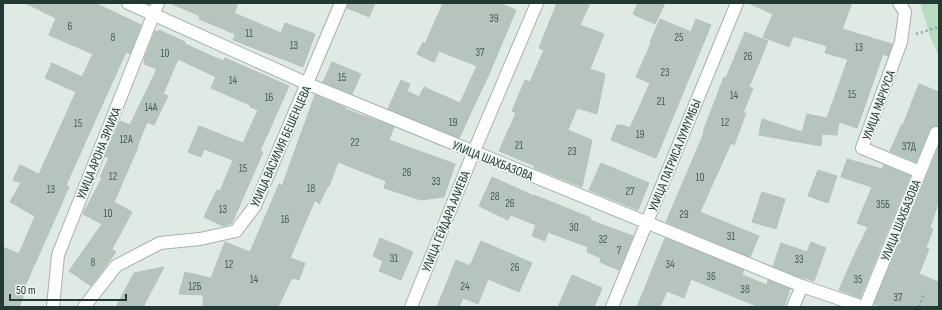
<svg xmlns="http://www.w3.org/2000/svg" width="942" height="310" font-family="'Sofia Sans Condensed',sans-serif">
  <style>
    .green { fill: #b9dbc2 }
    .building { fill: #b5c5be; stroke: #b2c3bc }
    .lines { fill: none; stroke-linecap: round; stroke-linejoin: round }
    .street-casing { stroke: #a3b2ac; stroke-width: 14 }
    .path { stroke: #81ad9f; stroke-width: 2.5; stroke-dasharray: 2 3; stroke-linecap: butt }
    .street { stroke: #fff; stroke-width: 12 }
    .labels { text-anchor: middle; stroke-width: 3.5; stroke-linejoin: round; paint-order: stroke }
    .number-label { font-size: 11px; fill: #465d56 }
    .street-label { font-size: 13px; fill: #213a33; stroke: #f0f7f3 }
  </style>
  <rect width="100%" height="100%" fill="#e0eae5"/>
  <!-- green -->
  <polygon class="green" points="920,3 939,3 939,56 931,39"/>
  <!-- building -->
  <g class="building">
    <polygon points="25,3 95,3 141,25 130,54 126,52 66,185 69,187 25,286 27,287 19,307 3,307 3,247 19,254 35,216 10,202 21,183 13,180 20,165 39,174 76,92 45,78 52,63 82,77 93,54 49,35 56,18"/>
    <polygon points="170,3 238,3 234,13 281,33 285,23 315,34 303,67 233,40 235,34 199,19 200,16"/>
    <polygon points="348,3 375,3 369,17 347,8"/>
    <polygon points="443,3 499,3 516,10 490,72 459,138 388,109 401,80 410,84 407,91 419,97 424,87 460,103 477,66 439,51 434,62 417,54 423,42 425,44"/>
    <polygon points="557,3 590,3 580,25 604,34 590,69 605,74 597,114 577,108 568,130 592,140 582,187 534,168 535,166 499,151 516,113 512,111 525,80 530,82 544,50 539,48"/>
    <polygon points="638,3 665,3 655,24 633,14"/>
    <polygon points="748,3 852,3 842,29 892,44 888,56 883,54 857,128 839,122 837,135 822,134 821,146 759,135 762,119 802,132 807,114 827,118 848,59 825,53 827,46 793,36 789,47 763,37 773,14"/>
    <polygon points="660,19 691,32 696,19 711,25 656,158 611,140 617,125 622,125 630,128 650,83 636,77 651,43 650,42"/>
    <polygon points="159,30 185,42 185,44 223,61 225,58 289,86 260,151 263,152 232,223 223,226 204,217 217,190 220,191 233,160 204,149 201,157 188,152 199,126 243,143 258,110 250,107 250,105 211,88 216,77 178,59 163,94 168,96 154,125 147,122 137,147 138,147 114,202 132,212 112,249 116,252 91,286 69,271 102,224 83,214 102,178 100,177 109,158 105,156 120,121 130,125 157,69 144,64 145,60 144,60 155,31 158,32"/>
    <polygon points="745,32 768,41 749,87 753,88 743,113 746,113 734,145 731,143 700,212 759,236 750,257 666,222 704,133 703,132 724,77 726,78"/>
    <polygon points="332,62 361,74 352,94 323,82"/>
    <polygon points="919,84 939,92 939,126 935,126 929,130 916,162 890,151 902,124 903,125"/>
    <polygon points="315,95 346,108 345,109 394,127 389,140 455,164 444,197 421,200 384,188 386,181 338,162 329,186 328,186 319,204 315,200 290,258 305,263 299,280 292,278 278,307 203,307 203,295 179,294 185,272 211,278 225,242 250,252 279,184 282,186"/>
    <polygon points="939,146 939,200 930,228 933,229 926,248 929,249 919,274 939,282 939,307 882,307 874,304"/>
    <polygon points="847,159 882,169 884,165 910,176 860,298 839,290 853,258 868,227 857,223 872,187 841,177"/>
    <polygon points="601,163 649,183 638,210 589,190"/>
    <polygon points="818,170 837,176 828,203 808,196"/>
    <polygon points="492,177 534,196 534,195 559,205 591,218 590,220 633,236 619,270 600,262 601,258 587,252 588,247 548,232 545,241 532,236 536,225 511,215 508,220 479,206"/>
    <polygon points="762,192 785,199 776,229 752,222"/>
    <polygon points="380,238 413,252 401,280 379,271 383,261 373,256"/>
    <polygon points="665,238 744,270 742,275 767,285 768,280 790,289 784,307 759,307 691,279 684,298 667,291 660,307 637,307"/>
    <polygon points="481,241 532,263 519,292 488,279 478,304 463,298 459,307 437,307 456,260 470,266"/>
    <polygon points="811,242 826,248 814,281 794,275 773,266 781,243 807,252"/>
    <polygon points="164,267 143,307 116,307 134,273"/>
    <polygon points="572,275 602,288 594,307 558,307"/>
  </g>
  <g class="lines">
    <!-- street casing -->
    <g class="street-casing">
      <g id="street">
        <polyline points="128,3 308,84 802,286 863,307"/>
        <polyline points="899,3 905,12 901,42 862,148 920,172"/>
        <polyline points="53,307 58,255 158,3"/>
        <polyline points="84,307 116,266 160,243 200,239 236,231 255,206 341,3"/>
        <polyline points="411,307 474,151 537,3"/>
        <polyline points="612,307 737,3"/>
        <polyline points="793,307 802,286"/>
        <polyline points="865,307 936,133"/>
      </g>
    </g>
    <!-- path -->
    <g class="path">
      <polyline points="916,34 939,27"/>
      <polyline points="919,307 924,294"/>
    </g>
    <!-- street -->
    <use href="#street" class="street"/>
  </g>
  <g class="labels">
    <!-- number labels -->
    <g class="number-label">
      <text x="494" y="22">39</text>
      <text x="70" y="30">6</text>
      <text x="249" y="37">11</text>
      <text x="113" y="41">8</text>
      <text x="679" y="41">25</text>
      <text x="294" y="49">13</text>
      <text x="859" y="51">13</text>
      <text x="480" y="56">37</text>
      <text x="165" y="57">10</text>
      <text x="748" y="60">26</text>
      <text x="665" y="76">23</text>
      <text x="342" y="81">15</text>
      <text x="233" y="84">14</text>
      <text x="852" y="98">15</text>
      <text x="734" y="99">14</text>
      <text x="269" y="101">16</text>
      <text x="661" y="105">21</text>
      <text x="151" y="111">14А</text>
      <text x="453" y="126">19</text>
      <text x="725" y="126">12</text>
      <text x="78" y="127">15</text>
      <text x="640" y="138">19</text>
      <text x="126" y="143">12А</text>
      <text x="355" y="146">22</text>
      <text x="519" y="149">21</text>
      <text x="909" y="150">37Д</text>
      <text x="572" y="155">23</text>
      <text x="243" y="172">15</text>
      <text x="407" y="176">26</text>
      <text x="113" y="180">12</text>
      <text x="700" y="181">10</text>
      <text x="436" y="185">33</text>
      <text x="311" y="192">18</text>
      <text x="51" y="193">13</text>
      <text x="630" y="195">27</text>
      <text x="495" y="200">28</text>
      <text x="510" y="207">26</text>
      <text x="883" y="208">35Б</text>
      <text x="223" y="213">13</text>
      <text x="108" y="217">10</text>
      <text x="684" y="218">29</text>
      <text x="285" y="223">16</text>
      <text x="574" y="231">30</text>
      <text x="731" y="240">31</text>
      <text x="603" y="243">32</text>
      <text x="619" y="254">7</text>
      <text x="394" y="262">31</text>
      <text x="799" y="263">33</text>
      <text x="93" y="266">8</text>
      <text x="229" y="268">12</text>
      <text x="670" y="268">34</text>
      <text x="515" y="271">26</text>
      <text x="711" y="280">36</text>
      <text x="254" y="283">14</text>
      <text x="858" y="283">35</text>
      <text x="195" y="290">12Б</text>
      <text x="465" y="290">24</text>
      <text x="745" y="293">38</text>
      <text x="898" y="301">37</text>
    </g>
    <!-- street labels -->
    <g class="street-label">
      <text transform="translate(878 105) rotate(-70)" y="5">УЛИЦА МАРКУСА</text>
      <text transform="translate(280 146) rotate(-66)" y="5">УЛИЦА ВАСИЛИЯ БЕШЕНЦЕВА</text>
      <text transform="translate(98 153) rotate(-68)" y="5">УЛИЦА АРОНА ЭРЛИХА</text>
      <text transform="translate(674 155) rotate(-68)" y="5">УЛИЦА ПАТРИСА ЛУМУМБЫ</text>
      <text transform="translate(493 160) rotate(22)" y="5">УЛИЦА ШАХБАЗОВА</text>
      <text transform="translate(900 220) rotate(-68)" y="5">УЛИЦА ШАХБАЗОВА</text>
      <text transform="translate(445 221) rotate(-68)" y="5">УЛИЦА ГЕЙДАРА АЛИЕВА</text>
    </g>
  </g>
  <!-- border -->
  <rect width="942" height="310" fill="none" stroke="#213a33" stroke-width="8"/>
  <!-- scale -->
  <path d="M10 294v6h116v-6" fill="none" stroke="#213a33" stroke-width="2"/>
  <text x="16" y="294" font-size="12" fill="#213a33" stroke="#f0f7f3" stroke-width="3" paint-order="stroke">50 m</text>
</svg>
